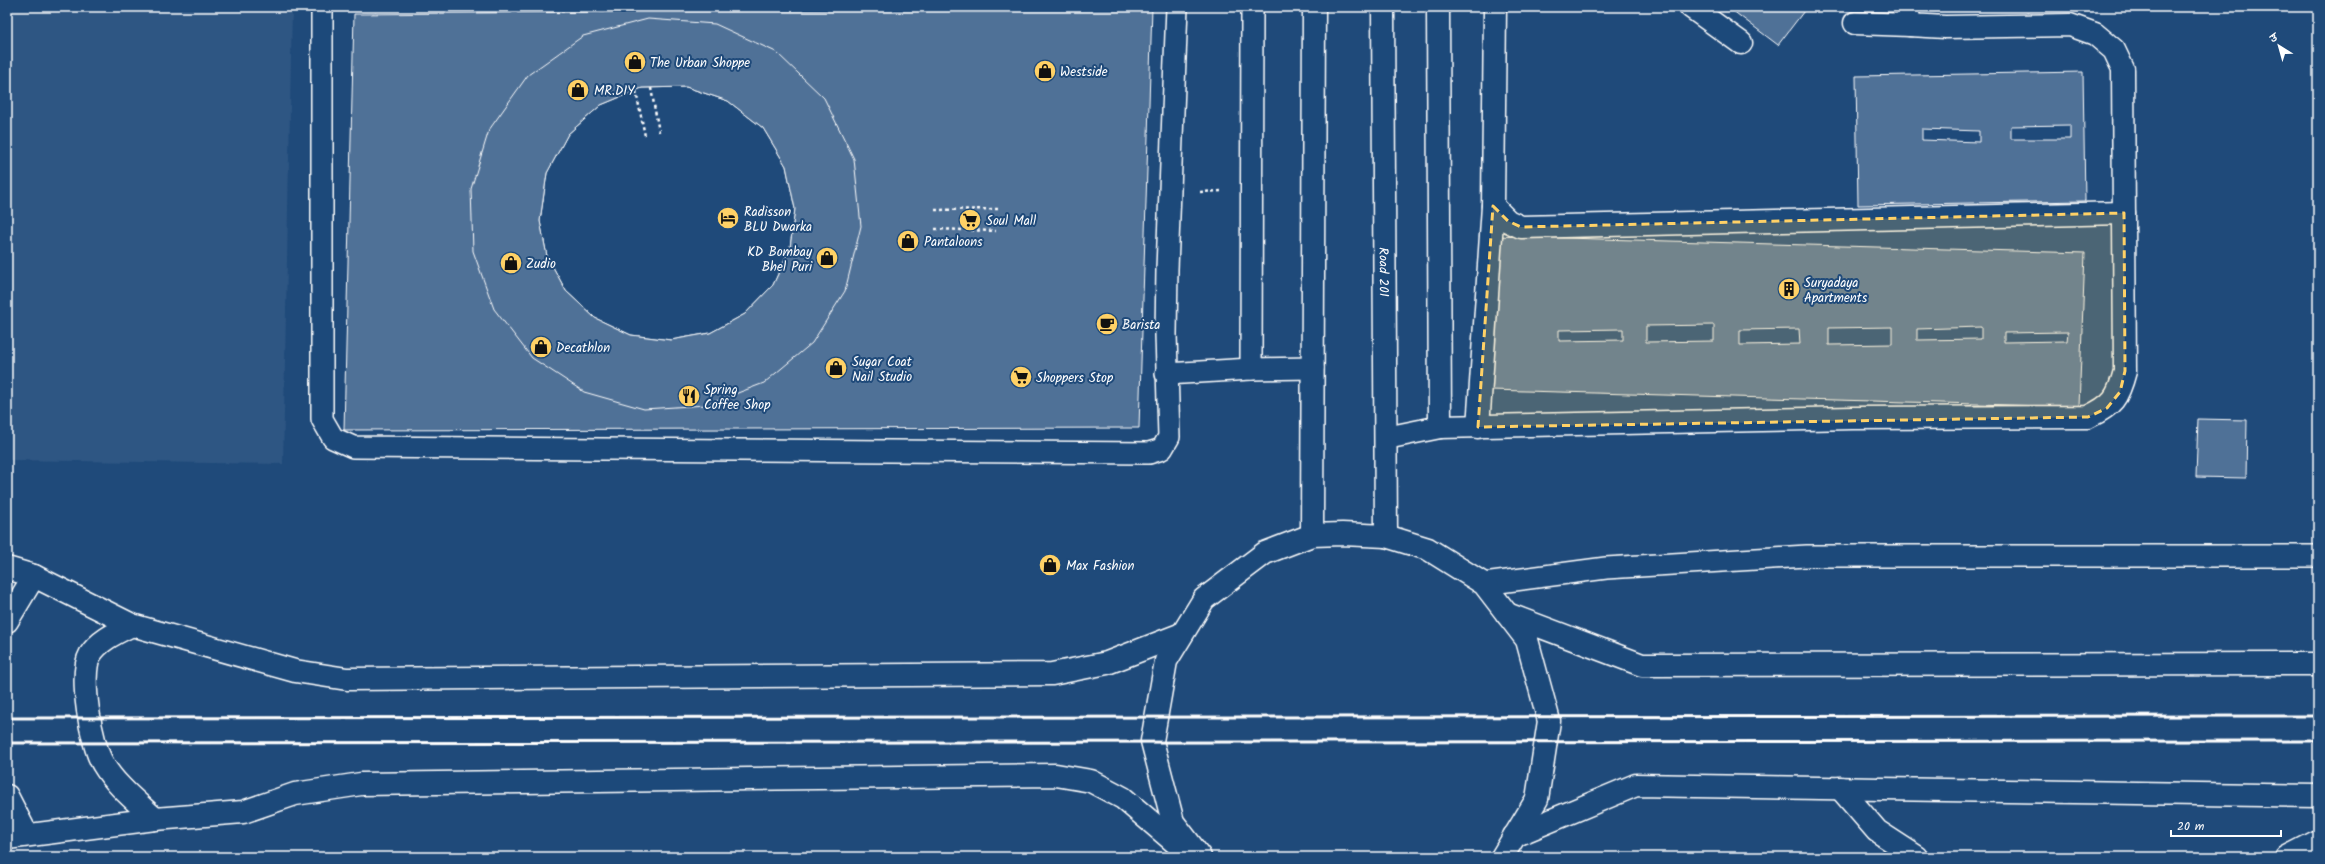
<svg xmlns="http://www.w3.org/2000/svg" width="2325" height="864" font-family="Kalam,'Playpen Sans Deva',sans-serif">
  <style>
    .built { fill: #2e5683 }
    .building { fill: #507197; stroke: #fff; fill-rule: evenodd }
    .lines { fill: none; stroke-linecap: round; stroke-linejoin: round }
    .service-casing { stroke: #fff; stroke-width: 24 }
    .minor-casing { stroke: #fff; stroke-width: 25 }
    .tertiary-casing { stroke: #fff; stroke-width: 25 }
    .secondary-casing { stroke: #fff; stroke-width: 25 }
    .path { stroke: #fff; stroke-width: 2.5; stroke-dasharray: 3 3; stroke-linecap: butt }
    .service { stroke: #1f4a7a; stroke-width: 21 }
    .minor { stroke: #1f4a7a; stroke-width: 22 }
    .tertiary { stroke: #1f4a7a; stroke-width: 22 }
    .secondary { stroke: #1f4a7a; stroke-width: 22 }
    .rail { stroke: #fff; stroke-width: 3 }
    .marked { fill: #ffd166; fill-opacity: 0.2; stroke: #ffd166; stroke-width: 3; stroke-dasharray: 8 5; stroke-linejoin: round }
    .labels { text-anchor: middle; stroke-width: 4; stroke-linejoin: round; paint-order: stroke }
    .poi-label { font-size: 13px; fill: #fff; stroke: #1f4a7a; text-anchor: start }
    .street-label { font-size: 13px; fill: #fff; stroke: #1f4a7a }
  </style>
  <rect width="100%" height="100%" fill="#1f4a7a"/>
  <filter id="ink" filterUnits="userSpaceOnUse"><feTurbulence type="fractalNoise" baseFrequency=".025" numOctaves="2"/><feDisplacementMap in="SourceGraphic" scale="8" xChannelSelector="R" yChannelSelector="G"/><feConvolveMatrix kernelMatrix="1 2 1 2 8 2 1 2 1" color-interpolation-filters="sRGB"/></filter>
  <g filter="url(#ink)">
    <!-- built -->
    <polygon class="built" points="7,7 292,7 283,464 7,460"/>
    <!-- building -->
    <g class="building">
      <path d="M 1152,7 L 1139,428 L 344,430 L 354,14 ZM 686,87 L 728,101 L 763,128 L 786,166 L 795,209 L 790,248 L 773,285 L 745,314 L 710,333 L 671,340 L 631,335 L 595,318 L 566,291 L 547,256 L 540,221 L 547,173 L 568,134 L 601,105 L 642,88 Z"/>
      <polygon points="1728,7 1807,7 1778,45"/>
      <path d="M 648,19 L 715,24 L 776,52 L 824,98 L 854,159 L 861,226 L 845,291 L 812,343 L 764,383 L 706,405 L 644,409 L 584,392 L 532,358 L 494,309 L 473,251 L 471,189 L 489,130 L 528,75 L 583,36 ZM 686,87 L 728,101 L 763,128 L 786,166 L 795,209 L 790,248 L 773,285 L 745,314 L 710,333 L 671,340 L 631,335 L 595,318 L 566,291 L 547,256 L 540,221 L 547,173 L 568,134 L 601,105 L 642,88 Z"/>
      <path d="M 2083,72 L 2085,201 L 1858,205 L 1856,76 ZM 2070,125 L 2070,139 L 2011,139 L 2011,126 ZM 1922,129 L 1979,131 L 1979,142 L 1922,140 Z"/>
      <path d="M 1495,236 L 2085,253 L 2079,407 L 1490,390 ZM 1714,325 L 1714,341 L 1646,342 L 1646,326 ZM 1892,327 L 1892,344 L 1829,345 L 1829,328 ZM 1981,327 L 1981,339 L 1917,340 L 1917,329 ZM 1623,329 L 1623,340 L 1559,341 L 1559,330 ZM 1799,329 L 1800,344 L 1740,345 L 1740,330 ZM 2068,332 L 2067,341 L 2004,342 L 2004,333 Z"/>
      <polygon points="2198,419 2247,420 2246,478 2196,477"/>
    </g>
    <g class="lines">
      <!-- service casing -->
      <g class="service-casing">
        <g id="service">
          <polyline points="322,7 322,419 333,438 353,447 1149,453 1162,449 1169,437 1166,334 1167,269 1177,7"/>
          <polyline points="1252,7 1251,369 1313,368"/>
          <polyline points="1166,374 1251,369"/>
          <polyline points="1484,584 1606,568 1807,556 2318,556"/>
        </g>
      </g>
      <!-- minor casing -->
      <g class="minor-casing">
        <g id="minor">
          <polyline points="1495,7 1493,206 1508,221 1521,227 2124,213"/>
          <polyline points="1691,7 1741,43"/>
          <polyline points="1855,23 1910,25"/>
          <path d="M 1440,427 L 1852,418 L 2088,417 C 2113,405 2118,398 2125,371 L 2123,69 L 2114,50 L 2095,34 L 2070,25 L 1945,27 L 1910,25 L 1907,7"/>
          <polyline points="1478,427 1493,206"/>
          <polyline points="1386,438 1440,427 1438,7"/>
          <polyline points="1507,614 1642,665 2318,664"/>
          <polyline points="1840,788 1877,831 1917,857"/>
          <polyline points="1514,836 1636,785 2318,796"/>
          <polyline points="2287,857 2318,841"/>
        </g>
      </g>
      <!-- tertiary casing -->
      <g class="tertiary-casing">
        <g id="tertiary">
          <polyline points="7,568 34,576 132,625 295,671 347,679 1052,674 1107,663 1182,634"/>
          <polyline points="7,621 34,576"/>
          <path d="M 132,625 C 118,632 99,640 90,655 C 79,674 91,745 103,764 C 116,786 137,802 155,819"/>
          <polyline points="7,796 27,835"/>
          <polyline points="7,838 155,819 243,812 295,794 361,784 1056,775 1091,781 1123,798 1192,857"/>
        </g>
      </g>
      <!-- secondary casing -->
      <g class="secondary-casing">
        <g id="secondary">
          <path id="s1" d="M 1383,7 L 1386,536"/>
          <polyline points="1312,535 1314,7"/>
          <polyline points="1200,857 1173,822 1152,741 1166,661 1204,599 1265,553 1312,535 1342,534 1386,536 1428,549 1484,584 1527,640 1549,721 1537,799 1502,857"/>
        </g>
      </g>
      <!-- path -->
      <g class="path">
        <polyline points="651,88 659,132"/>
        <polyline points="636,91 645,136"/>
        <polyline points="1200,192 1221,191"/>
        <polyline points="935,210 998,209"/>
        <polyline points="935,229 996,231"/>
      </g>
      <!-- service -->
      <use href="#service" class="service"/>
      <!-- minor -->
      <use href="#minor" class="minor"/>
      <!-- tertiary -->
      <use href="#tertiary" class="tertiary"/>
      <!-- secondary -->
      <use href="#secondary" class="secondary"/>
      <!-- rail -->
      <g class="rail">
        <polyline points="7,718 2318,716"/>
        <polyline points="7,743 2318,741"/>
      </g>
    </g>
  </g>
  <!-- marked area -->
  <path class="marked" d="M 1493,206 L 1508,221 L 1521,227 L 2124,213 L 2125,371 L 2120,392 L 2107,408 L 2088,417 L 1478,427 Z"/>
  <!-- icons -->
  <defs>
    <g id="shop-disc" transform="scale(1.15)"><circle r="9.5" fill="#ffd166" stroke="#1f4a7a"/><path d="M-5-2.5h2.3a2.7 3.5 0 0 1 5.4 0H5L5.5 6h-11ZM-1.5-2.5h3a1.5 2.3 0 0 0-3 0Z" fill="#111"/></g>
    <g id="hotel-disc" transform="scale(1.15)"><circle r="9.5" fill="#ffd166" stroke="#1f4a7a"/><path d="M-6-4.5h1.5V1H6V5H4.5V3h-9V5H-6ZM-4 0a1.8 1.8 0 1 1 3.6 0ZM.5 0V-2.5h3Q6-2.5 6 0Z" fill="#111"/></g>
    <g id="supermarket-disc" transform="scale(1.15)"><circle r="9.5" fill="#ffd166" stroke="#1f4a7a"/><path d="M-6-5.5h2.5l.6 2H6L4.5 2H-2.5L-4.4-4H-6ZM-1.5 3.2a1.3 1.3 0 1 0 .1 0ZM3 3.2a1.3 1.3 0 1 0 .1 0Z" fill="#111"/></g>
    <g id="building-disc" transform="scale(1.15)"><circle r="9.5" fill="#ffd166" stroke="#1f4a7a"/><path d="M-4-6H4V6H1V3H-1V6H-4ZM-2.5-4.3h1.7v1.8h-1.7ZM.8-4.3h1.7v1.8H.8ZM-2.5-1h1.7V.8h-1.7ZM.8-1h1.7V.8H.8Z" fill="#111"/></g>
    <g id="cafe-disc" transform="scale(1.15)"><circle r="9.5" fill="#ffd166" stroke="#1f4a7a"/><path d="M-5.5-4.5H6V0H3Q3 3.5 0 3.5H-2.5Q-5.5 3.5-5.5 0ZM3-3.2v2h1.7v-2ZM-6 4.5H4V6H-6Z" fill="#111"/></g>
    <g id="restaurant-disc" transform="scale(1.15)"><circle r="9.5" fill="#ffd166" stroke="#1f4a7a"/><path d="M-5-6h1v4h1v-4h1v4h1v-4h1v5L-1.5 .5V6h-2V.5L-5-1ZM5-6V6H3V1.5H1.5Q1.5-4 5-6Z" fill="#111"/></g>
  </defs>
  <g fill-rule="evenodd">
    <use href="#shop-disc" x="635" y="62"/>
    <use href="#shop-disc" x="1045" y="71"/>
    <use href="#shop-disc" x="578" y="90"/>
    <use href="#hotel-disc" x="728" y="218"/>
    <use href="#supermarket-disc" x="970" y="220"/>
    <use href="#shop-disc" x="908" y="241"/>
    <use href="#shop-disc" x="827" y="258"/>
    <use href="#shop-disc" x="511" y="263"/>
    <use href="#building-disc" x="1789" y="289"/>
    <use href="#cafe-disc" x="1107" y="324"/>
    <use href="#shop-disc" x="541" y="347"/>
    <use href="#shop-disc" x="836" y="368"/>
    <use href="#supermarket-disc" x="1021" y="377"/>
    <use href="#restaurant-disc" x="689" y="396"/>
    <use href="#shop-disc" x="1050" y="565"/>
  </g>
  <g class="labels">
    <!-- poi labels -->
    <g class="poi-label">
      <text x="650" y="67">The Urban Shoppe</text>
      <text x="1060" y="76">Westside</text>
      <text x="594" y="95">MR.DIY</text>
      <text x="744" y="216">Radisson<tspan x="744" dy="15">BLU Dwarka</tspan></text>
      <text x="986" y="225">Soul Mall</text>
      <text x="924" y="246">Pantaloons</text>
      <text x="812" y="256" text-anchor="end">KD Bombay<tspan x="812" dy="15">Bhel Puri</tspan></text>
      <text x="526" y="268">Zudio</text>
      <text x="1804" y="287">Suryadaya<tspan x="1804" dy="15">Apartments</tspan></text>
      <text x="1122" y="329">Barista</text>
      <text x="556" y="352">Decathlon</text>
      <text x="852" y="366">Sugar Coat<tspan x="852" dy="15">Nail Studio</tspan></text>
      <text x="1036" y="382">Shoppers Stop</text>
      <text x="704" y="394">Spring<tspan x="704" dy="15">Coffee Shop</tspan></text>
      <text x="1066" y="570">Max Fashion</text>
    </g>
    <!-- street labels -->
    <g class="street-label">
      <text dy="5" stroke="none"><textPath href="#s1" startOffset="265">Road 201</textPath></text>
    </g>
  </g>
  <!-- margin -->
  <rect width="2325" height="864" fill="none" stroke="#1f4a7a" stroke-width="24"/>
  <rect x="12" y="12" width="2301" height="840" fill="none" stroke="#fff" stroke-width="1.5" filter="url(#ink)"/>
  <!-- north arrow -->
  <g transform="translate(2279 46) rotate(323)" stroke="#1f4a7a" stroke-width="3" paint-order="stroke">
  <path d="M0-3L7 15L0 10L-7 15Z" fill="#ffffff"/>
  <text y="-6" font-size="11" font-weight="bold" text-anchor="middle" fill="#ffffff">उ</text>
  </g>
  <!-- scale -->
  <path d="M2171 830v6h110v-6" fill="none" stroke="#ffffff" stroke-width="2"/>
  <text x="2177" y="830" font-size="12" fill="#ffffff" stroke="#1f4a7a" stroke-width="3" paint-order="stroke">20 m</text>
</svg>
